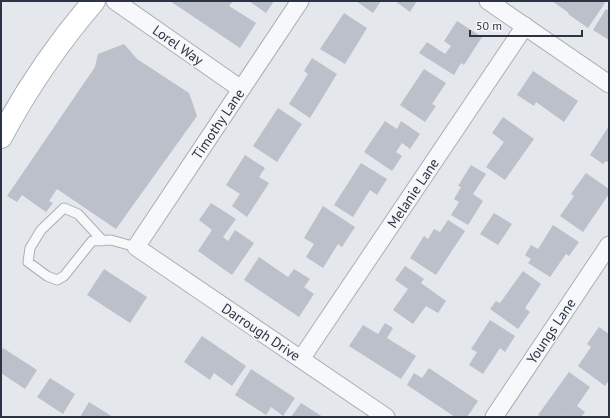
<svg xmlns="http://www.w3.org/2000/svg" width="610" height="418" font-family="'PT Sans',sans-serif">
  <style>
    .building { fill: #bbc0ca }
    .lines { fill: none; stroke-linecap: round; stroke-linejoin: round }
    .lane-casing { stroke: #a9aeb7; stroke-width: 11 }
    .street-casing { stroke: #a9aeb7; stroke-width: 19 }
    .secondary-casing { stroke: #a9aeb7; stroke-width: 24 }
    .lane { stroke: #f7f8fa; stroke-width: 9 }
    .street { stroke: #f7f8fa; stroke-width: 17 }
    .secondary { stroke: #fff; stroke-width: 22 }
    .labels { text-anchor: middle; stroke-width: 3; stroke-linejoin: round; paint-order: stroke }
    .street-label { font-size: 14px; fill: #2b3445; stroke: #f4f6f9 }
  </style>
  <rect width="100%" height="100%" fill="#e4e7ec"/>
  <!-- building -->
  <g class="building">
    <polygon points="170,1 233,1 229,6 256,23 240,48"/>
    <polygon points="249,1 274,1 266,13"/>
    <polygon points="356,1 381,1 373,13"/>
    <polygon points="395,1 417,1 410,12"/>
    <polygon points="552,1 603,1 605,3 588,28 568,14 569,13"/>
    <polygon points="606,9 609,11 609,40 593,30"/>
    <polygon points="344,13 367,28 345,64 320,49"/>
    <polygon points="457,21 482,37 464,65 461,63 454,75 419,53 427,42 445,54 451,46 444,41"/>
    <polygon points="124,44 137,59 189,93 197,116 116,229 57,189 49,201 53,203 46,212 22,195 17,202 7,196 95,67 98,54"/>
    <polygon points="312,58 337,74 310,118 289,104 308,74 304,71"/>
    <polygon points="424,69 446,83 432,104 436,106 425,122 400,105"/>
    <polygon points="533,71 578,101 564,122 536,102 534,106 517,95"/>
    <polygon points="278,108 302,124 277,162 253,146"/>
    <polygon points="503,117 534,139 505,180 486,167 504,142 492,133"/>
    <polygon points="385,121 397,129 401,121 420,134 410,149 402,143 396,152 402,156 392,171 364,152"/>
    <polygon points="609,126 609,163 606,161 603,164 590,155"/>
    <polygon points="245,155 265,168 259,177 269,183 247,217 232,206 240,194 226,185"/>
    <polygon points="361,163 387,179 377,195 370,190 353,217 334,205"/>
    <polygon points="471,165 486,174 473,194 483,201 468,225 451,215 459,202 454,199 461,187 458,186"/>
    <polygon points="586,173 609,189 609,194 583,232 560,216 574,196 571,194"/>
    <polygon points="211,203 236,219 223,237 228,241 235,230 254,243 232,275 198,251 212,230 199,220"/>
    <polygon points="323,206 355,227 342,247 338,244 323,268 306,257 314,244 304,238"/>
    <polygon points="494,213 512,224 498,245 480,234"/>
    <polygon points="448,220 465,231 436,275 410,258 424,236 428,239 434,229 440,232"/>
    <polygon points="553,225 579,242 569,256 566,254 550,277 528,263 531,259 525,255 531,245 538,249"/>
    <polygon points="259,257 288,277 294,269 310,279 304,287 314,294 299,317 244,280"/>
    <polygon points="405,266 424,279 421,283 446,301 438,313 426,306 413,324 393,310 408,289 395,280"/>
    <polygon points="104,269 147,297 130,323 87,295"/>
    <polygon points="523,271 541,284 525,308 530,312 518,329 490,309 496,301 500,303"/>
    <polygon points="490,320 515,336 505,352 500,348 483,374 469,365 477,352 471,349"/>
    <polygon points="385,323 393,328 387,338 416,356 401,379 349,346 363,325 378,334"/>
    <polygon points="599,327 609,334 609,380 605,386 578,366 591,347 587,344"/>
    <polygon points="202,336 246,366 232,386 214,373 210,380 184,362"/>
    <polygon points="3,348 37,370 25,389 1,373 1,352"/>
    <polygon points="429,368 478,401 467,417 455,417 407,385 414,373 422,378"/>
    <polygon points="251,369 295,398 283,416 271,407 266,415 235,395"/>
    <polygon points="569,372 590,387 577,406 585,412 581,417 567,417 565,415 564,417 541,417 538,415"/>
    <polygon points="50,378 75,394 63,414 37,397"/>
    <polygon points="89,402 113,417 80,417"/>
    <polygon points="301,403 323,417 291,417"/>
  </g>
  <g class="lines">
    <!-- lane casing -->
    <g class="lane-casing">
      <polyline id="lane" points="103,241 78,214 64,208 41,230 30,248 28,262 47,276 57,280 64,276 92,241 111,240 136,247"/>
    </g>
    <!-- street casing -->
    <g class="street-casing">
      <g id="street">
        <polyline points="115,1 241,89"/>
        <polyline points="300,1 136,247 386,417"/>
        <polyline points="488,1 609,84"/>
        <polyline points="301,359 525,26"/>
        <polyline points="494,417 609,245"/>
      </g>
    </g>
    <!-- secondary casing -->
    <g class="secondary-casing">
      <path id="secondary" d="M 1,137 C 27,88 58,43 94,1"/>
    </g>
    <!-- lane -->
    <use href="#lane" class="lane"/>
    <!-- street -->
    <use href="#street" class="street"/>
    <!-- secondary -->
    <use href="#secondary" class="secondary"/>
  </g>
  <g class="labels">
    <!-- street labels -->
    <g class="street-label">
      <text transform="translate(178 45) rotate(35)" y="5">Lorel Way</text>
      <text transform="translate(218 124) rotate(-56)" y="5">Timothy Lane</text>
      <text transform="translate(413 193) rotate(-56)" y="5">Melanie Lane</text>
      <text transform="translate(551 331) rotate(-56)" y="5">Youngs Lane</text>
      <text transform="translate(261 332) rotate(34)" y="5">Darrough Drive</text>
    </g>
  </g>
  <!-- border -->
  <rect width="610" height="418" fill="none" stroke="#2b3445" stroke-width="4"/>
  <!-- scale -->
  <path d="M470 30v6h112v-6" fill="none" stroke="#2b3445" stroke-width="2"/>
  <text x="476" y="30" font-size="12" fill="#2b3445" stroke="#f4f6f9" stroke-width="3" paint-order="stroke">50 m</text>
</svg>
